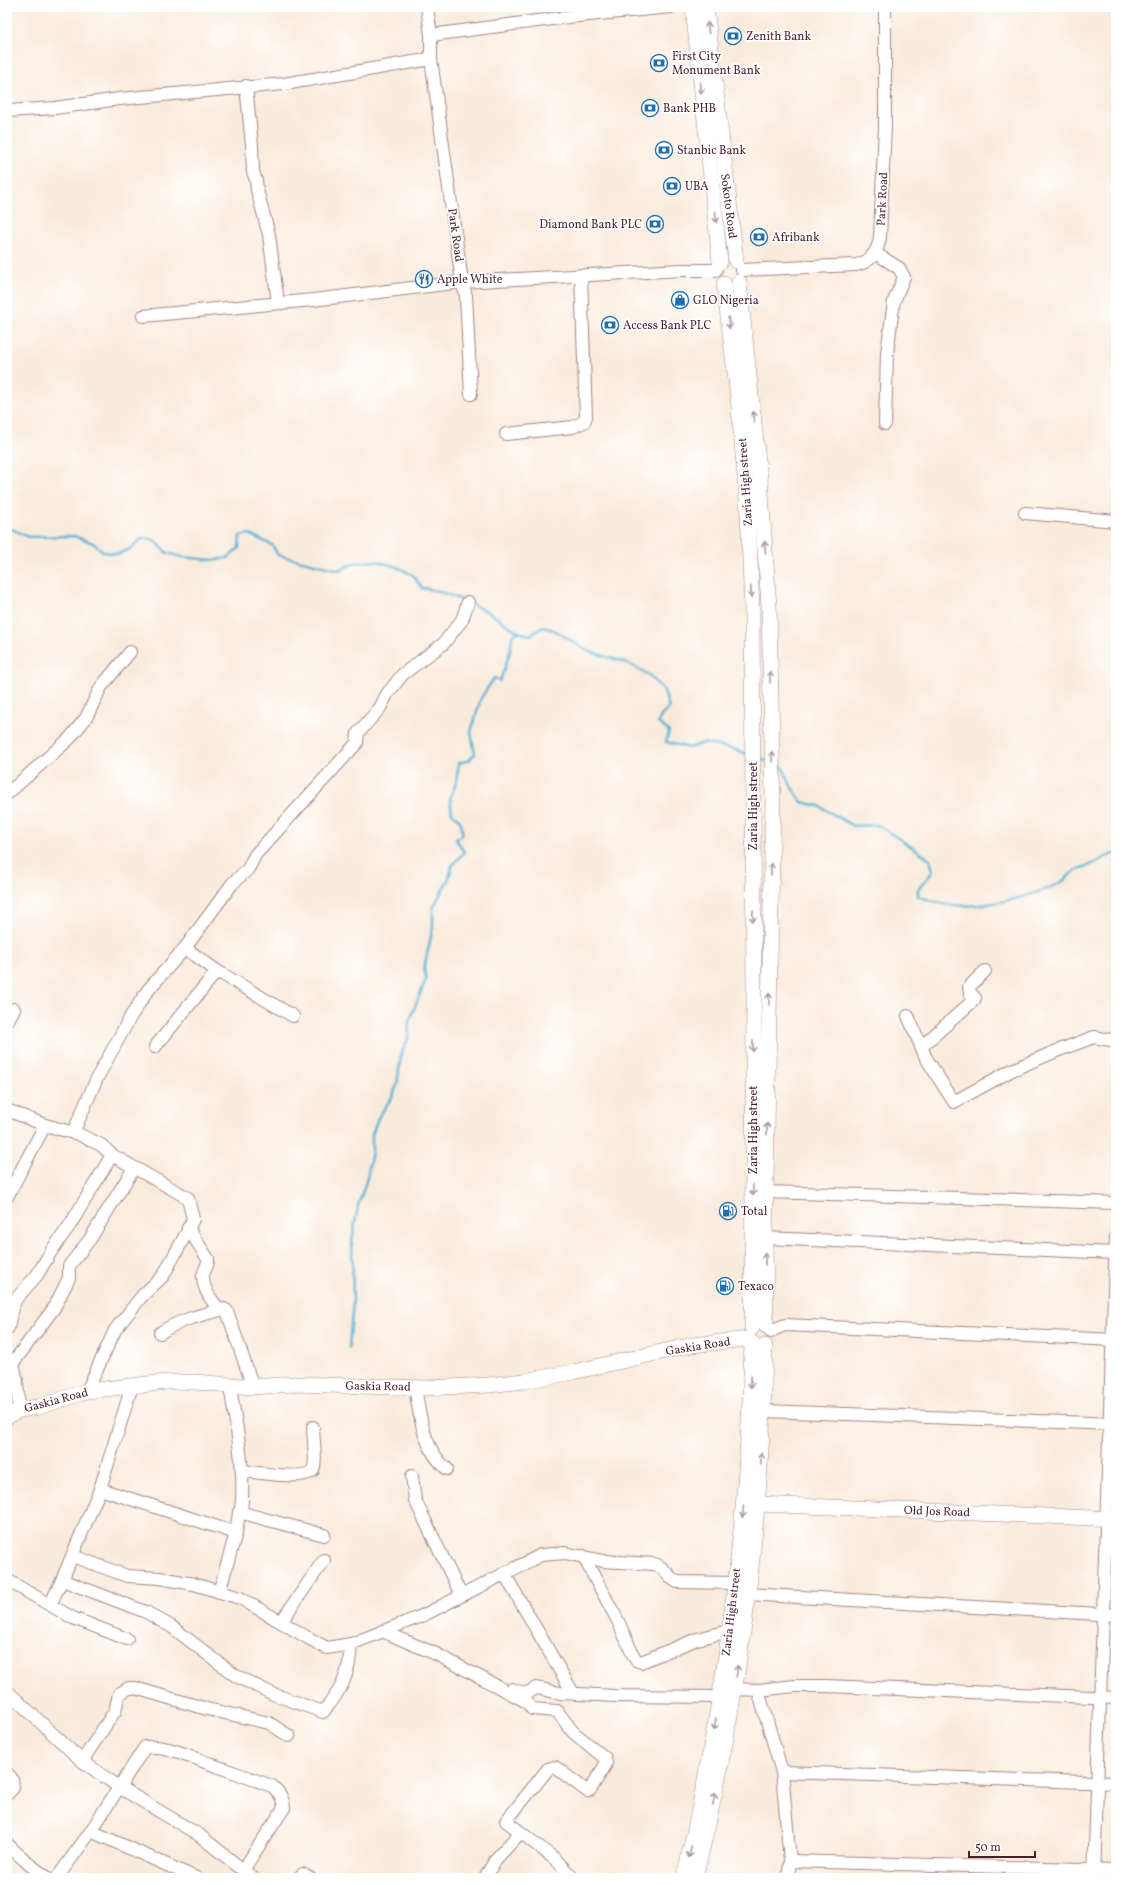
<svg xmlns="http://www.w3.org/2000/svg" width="1123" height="1885" font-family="Vollkorn,serif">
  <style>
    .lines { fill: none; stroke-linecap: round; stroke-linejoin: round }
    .stream { stroke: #58b2d5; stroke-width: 2.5 }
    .minor-casing { stroke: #a28584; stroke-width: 14 }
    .major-casing { stroke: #a28584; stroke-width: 16 }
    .minor { stroke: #fff; stroke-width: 12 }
    .major { stroke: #fff; stroke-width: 15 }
    .oneway { stroke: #ae9aa0 }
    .labels { text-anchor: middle; stroke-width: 3.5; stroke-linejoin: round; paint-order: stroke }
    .poi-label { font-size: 12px; fill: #4a1f2b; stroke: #fff; text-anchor: start }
    .street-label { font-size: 12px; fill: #4a1f2b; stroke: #fff }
  </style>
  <rect width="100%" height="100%" fill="#fff"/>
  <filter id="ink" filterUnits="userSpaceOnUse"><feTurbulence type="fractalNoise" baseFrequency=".025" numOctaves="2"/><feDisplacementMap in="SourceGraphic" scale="8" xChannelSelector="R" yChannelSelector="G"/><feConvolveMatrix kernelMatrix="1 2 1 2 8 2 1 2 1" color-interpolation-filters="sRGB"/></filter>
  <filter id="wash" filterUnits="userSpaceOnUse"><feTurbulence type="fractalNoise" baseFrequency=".012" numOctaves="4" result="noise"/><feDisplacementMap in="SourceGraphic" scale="16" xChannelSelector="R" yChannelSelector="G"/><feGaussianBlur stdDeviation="0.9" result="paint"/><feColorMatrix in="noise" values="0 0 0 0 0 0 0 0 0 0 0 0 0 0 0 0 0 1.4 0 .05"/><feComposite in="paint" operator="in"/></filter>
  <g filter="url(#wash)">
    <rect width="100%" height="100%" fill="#f9ebdc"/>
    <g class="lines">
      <!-- stream -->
      <g class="stream">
        <polyline points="7,529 14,530 28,537 74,536 93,543 104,552 118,554 130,549 141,539 153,539 167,553 182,557 212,560 228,558 239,548 240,536 249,534 272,545 278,555 339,570 355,563 375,561 395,566 413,575 422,588 438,591 465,601"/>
        <polyline points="471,604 490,613 518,632 530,635 543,627 554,630 588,651 627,663 649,675 664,691 669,708 661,716 658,723 669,731 666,742 689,748 704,743 733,749 747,754"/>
        <polyline points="758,758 768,761"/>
        <path d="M 778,765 L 782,766 L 792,788 L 802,802 L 819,806 L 853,826 L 878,825 L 930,859 L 933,871 L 918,890 L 918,896 C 929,900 940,904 953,905 C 981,909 1035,896 1060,883 C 1066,879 1071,873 1077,870 C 1080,868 1085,867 1088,866 C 1098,862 1106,856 1116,853"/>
        <path d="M 349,1348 L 353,1301 L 352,1241 L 358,1206 L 367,1178 L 372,1151 L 372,1135 L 378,1118 L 392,1097 L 397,1085 L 401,1055 L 408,1039 L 409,1021 L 426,979 L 424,968 L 433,927 L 433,908 L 449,878 L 452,866 L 464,852 L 456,839 L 462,835 C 463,824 461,820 452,813 L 450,798 L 456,783 L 459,763 L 469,760 L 475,754 L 471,732 L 481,698 L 494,678 L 500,681 L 510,652 L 512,636 L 518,632"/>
      </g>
    </g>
  </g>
  <g filter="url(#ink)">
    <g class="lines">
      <!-- minor casing -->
      <g class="minor-casing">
        <g id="minor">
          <polyline points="427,7 431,35 431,59 462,282 466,296 471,394"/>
          <polyline points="431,35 568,17 671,7"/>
          <polyline points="246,86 252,145 253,172 256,180 257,190 269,235 278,303"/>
          <polyline points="7,111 55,108 119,99 284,84 431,59"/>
          <polyline points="875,253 899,268 904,277 894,301 887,353 885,424"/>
          <path d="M 742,270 L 856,265 C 871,262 878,252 880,237 L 885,126 L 885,7"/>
          <polyline points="143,316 313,300 462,282 682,270 716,270"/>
          <polyline points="506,434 573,427 584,422 586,417 581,275"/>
          <polyline points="1025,513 1116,521"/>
          <polyline points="7,794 69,739 86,718 101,687 130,652"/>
          <polyline points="185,948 217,971 293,1016"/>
          <polyline points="908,1016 926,1058 954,1102 1012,1070 1054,1052 1094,1037 1116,1041"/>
          <polyline points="7,1022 14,1009"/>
          <polyline points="155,1047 217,971"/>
          <polyline points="921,1047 974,1000 975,998 970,993 969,987 985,971"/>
          <polyline points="7,1110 45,1125 78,1134 101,1145 112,1155 188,1198 193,1219 187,1232 163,1276 142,1296 115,1330 87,1391"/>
          <polyline points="73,1133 97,1078 131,1016 148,990 185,948 232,884 248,869 255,855 357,743 358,733 380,708 387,694 403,674 443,644 462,620 468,602"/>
          <polyline points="766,1192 1116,1203"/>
          <polyline points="7,1197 45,1125"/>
          <path d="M 188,1228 L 208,1259 C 209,1265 203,1270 203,1277 C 203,1289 212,1302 220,1310"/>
          <polyline points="765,1238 1116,1253"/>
          <polyline points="8,1328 12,1308 16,1299 37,1275 52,1250 70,1225 112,1155"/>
          <polyline points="771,1332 775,1329 785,1325 1116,1340"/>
          <path d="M 160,1333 C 179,1320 201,1315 224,1309 L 227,1311 L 253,1387"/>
          <path d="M 132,1386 L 100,1489 L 62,1580 L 146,1612 L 172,1627 L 236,1676 L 273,1694 L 323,1712 C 342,1690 350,1673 351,1644"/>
          <path d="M 415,1387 C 420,1417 423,1449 447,1469"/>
          <polyline points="19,1410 17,1381 13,1363 54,1308 69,1278 69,1266 90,1239 134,1168"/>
          <polyline points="764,1411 1116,1424"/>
          <path d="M 243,1471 C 255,1472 306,1481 313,1470 C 317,1463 313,1436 313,1427"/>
          <polyline points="412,1476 415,1500 461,1595"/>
          <polyline points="100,1489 236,1533"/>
          <polyline points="239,1512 324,1535"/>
          <path d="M 73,1556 L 127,1576 L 160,1578 L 194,1584 L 240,1598 L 310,1639 L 327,1648 L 351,1644 L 424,1615 L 541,1555 L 565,1553 L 603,1561 L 654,1564 C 664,1566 668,1577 677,1582 L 735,1583"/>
          <polyline points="583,1556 618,1621 633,1655 636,1660 641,1662 697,1639 729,1631"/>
          <polyline points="504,1573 573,1693"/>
          <polyline points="7,1580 50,1605"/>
          <polyline points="62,1580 50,1605 73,1618 127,1639"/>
          <path d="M 219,1592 L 236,1533 L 239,1512 L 241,1511 C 246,1469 236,1427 230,1386"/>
          <polyline points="746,1594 1116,1615"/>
          <polyline points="281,1622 324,1560"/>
          <polyline points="382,1631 436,1654 527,1702 532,1709 557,1711 573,1732 605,1758 606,1764 590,1790 587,1791 555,1767 548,1769 506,1821 555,1859 573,1878"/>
          <polyline points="512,1689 526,1694 536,1688 560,1693 615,1696 720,1697"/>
          <polyline points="734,1689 758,1690 782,1772 790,1861 788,1878"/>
          <polyline points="758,1690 795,1686 826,1686 1116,1698"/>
          <polyline points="7,1691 82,1761 119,1787 199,1835 253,1878"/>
          <polyline points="82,1761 115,1711 119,1694 129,1688 135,1688 207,1709 269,1723 289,1736"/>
          <polyline points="782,1772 1116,1783"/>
          <polyline points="7,1773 12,1779 13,1788 7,1794"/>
          <polyline points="91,1831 196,1878"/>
          <polyline points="7,1844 30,1865 48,1878"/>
          <polyline points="790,1861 1116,1870"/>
          <path d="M 57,1878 L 91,1831 L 145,1747 C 168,1745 192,1757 213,1765 C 233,1772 252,1779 272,1786 C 280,1793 283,1798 284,1808 L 243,1870"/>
          <polyline points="298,1878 303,1874 310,1878"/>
          <polyline points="485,1878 496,1859 520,1833"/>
          <polyline points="1094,1878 1116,1236"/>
        </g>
      </g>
      <!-- major casing -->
      <g class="major-casing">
        <g id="major">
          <polyline points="693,7 720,262"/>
          <polyline points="706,7 736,261"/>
          <polyline points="739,282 760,479 769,606 773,796 765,1238 766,1326"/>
          <polyline points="724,284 738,397 748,510 752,610 754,997 752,1328"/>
          <polyline points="7,1417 19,1410 38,1407 87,1391 166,1382 195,1382 253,1387 294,1384 425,1388 489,1385 524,1381 573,1372 692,1345 749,1339"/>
          <polyline points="757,1504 1116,1519"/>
          <path d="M 684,1878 C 725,1703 748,1523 752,1343"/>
          <path d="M 695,1878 C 739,1705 762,1524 765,1346"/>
        </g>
      </g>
      <!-- minor -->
      <use href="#minor" class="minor"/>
      <!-- major -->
      <use href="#major" class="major"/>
    </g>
    <!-- one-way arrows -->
    <defs><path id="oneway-shaft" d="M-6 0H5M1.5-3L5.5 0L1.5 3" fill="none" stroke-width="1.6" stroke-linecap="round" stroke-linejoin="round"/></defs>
    <g class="oneway">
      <use href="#oneway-shaft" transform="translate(708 28) rotate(-97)"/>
      <use href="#oneway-shaft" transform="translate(701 88) rotate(84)"/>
      <use href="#oneway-shaft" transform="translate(716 217) rotate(84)"/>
      <use href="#oneway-shaft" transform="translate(729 323) rotate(83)"/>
      <use href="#oneway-shaft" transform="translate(754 417) rotate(-95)"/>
      <use href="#oneway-shaft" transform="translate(765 547) rotate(-94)"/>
      <use href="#oneway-shaft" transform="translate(751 592) rotate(88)"/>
      <use href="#oneway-shaft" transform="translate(770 677) rotate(-91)"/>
      <use href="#oneway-shaft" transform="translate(772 757) rotate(-91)"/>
      <use href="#oneway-shaft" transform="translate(771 869) rotate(-89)"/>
      <use href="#oneway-shaft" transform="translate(753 916) rotate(90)"/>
      <use href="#oneway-shaft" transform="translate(769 999) rotate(-89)"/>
      <use href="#oneway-shaft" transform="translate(753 1046) rotate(91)"/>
      <use href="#oneway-shaft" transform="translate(767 1129) rotate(-89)"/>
      <use href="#oneway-shaft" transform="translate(753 1190) rotate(89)"/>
      <use href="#oneway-shaft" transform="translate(765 1259) rotate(-91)"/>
      <use href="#oneway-shaft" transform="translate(751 1382) rotate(91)"/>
      <use href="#oneway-shaft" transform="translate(761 1459) rotate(-86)"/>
      <use href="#oneway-shaft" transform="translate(743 1512) rotate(96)"/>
      <use href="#oneway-shaft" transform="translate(737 1671) rotate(-83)"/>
      <use href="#oneway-shaft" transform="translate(715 1724) rotate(99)"/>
      <use href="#oneway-shaft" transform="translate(714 1799) rotate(-77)"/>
      <use href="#oneway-shaft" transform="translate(690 1852) rotate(103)"/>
    </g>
  </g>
  <!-- icons -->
  <defs>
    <g id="bank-ring" transform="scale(0.9)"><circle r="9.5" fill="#fff" stroke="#1f6fb2" stroke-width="1.5"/><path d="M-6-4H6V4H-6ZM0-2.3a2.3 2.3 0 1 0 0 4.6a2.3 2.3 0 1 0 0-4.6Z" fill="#1f6fb2"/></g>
    <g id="restaurant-ring" transform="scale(0.9)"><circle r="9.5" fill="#fff" stroke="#1f6fb2" stroke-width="1.5"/><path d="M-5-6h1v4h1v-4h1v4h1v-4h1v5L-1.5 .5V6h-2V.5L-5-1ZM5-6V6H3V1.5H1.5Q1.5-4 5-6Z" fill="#1f6fb2"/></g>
    <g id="shop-ring" transform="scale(0.9)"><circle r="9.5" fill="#fff" stroke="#1f6fb2" stroke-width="1.5"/><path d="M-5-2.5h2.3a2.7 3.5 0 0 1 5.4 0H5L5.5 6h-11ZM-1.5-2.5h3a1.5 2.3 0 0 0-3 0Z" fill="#1f6fb2"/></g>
    <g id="fuel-ring" transform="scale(0.9)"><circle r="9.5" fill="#fff" stroke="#1f6fb2" stroke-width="1.5"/><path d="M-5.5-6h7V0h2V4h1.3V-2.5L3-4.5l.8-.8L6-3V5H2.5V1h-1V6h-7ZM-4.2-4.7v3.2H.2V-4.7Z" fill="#1f6fb2"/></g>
  </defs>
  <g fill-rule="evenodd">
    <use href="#bank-ring" x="733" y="36"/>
    <use href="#bank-ring" x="659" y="63"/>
    <use href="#bank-ring" x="650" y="108"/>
    <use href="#bank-ring" x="664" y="150"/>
    <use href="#bank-ring" x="672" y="186"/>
    <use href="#bank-ring" x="655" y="224"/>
    <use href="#bank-ring" x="759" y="237"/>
    <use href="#restaurant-ring" x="424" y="279"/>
    <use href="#shop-ring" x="680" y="300"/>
    <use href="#bank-ring" x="610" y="325"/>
    <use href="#fuel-ring" x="728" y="1211"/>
    <use href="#fuel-ring" x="725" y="1286"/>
  </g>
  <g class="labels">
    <!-- poi labels -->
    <g class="poi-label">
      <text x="746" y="40">Zenith Bank</text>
      <text x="672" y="60">First City<tspan x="672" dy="14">Monument Bank</tspan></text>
      <text x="663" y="112">Bank PHB</text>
      <text x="677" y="154">Stanbic Bank</text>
      <text x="685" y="190">UBA</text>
      <text x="642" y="228" text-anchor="end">Diamond Bank PLC</text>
      <text x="772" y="241">Afribank</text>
      <text x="437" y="283">Apple White</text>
      <text x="693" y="304">GLO Nigeria</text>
      <text x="623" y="329">Access Bank PLC</text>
      <text x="741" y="1215">Total</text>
      <text x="738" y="1290">Texaco</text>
    </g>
    <!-- street labels -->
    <g class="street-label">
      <text transform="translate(882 199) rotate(-87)" y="4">Park Road</text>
      <text transform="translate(729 206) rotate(83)" y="4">Sokoto Road</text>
      <text transform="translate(456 235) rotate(82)" y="4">Park Road</text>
      <text transform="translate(745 482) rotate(-94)" y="4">Zaria High street</text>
      <text transform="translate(753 806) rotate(-90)" y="4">Zaria High street</text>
      <text transform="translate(753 1130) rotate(-90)" y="4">Zaria High street</text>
      <text transform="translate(698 1346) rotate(-9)" y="4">Gaskia Road</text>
      <text transform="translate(378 1386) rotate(1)" y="4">Gaskia Road</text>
      <text transform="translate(56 1400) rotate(-15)" y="4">Gaskia Road</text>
      <text transform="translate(937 1511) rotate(2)" y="4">Old Jos Road</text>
      <text transform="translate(731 1612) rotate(-83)" y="4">Zaria High street</text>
    </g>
  </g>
  <!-- margin -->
  <rect width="1123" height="1885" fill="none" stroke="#fff" stroke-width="24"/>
  <!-- scale -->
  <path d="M969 1851v6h66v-6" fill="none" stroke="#4a1f2b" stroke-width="2"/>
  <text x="975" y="1851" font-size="12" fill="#4a1f2b" stroke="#ffffff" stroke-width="3" paint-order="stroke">50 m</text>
</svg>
